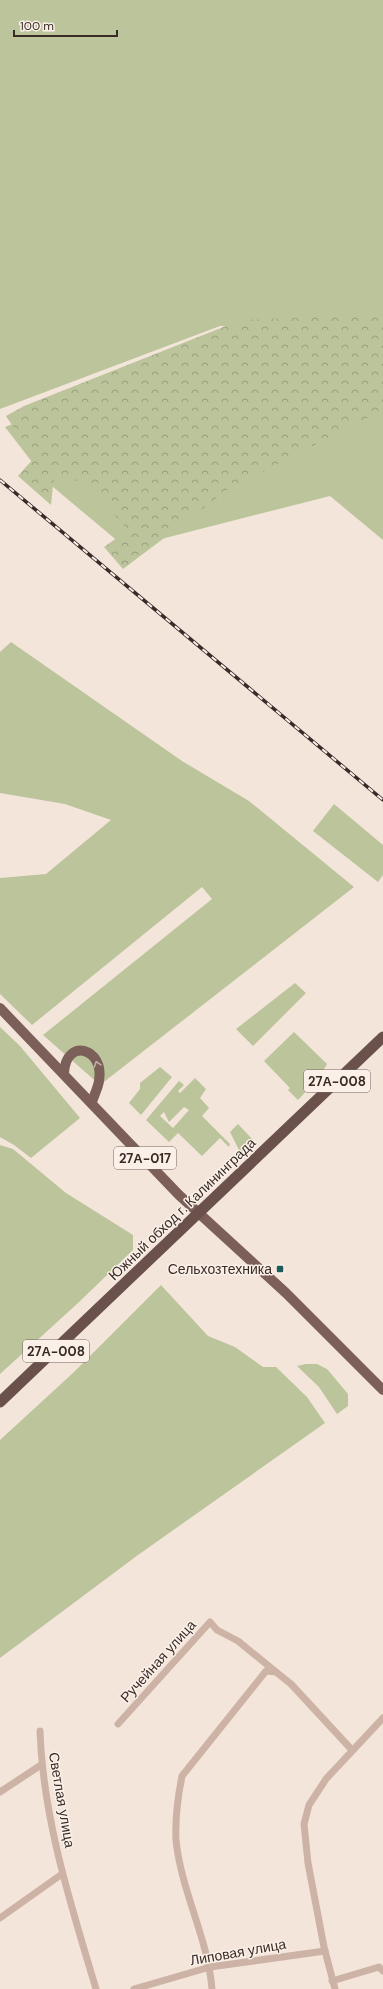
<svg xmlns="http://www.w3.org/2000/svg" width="383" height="1989" font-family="'DM Sans',sans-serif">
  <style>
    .green { fill: #bbc49a; fill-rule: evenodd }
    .forest { fill: url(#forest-crowns) }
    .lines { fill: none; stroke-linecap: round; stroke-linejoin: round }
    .minor { stroke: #cdb3a6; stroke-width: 7 }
    .primary { stroke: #7b5f58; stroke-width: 10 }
    .trunk { stroke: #6a514b; stroke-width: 11 }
    .rail-casing { stroke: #382b28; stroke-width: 3.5 }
    .rail { stroke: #fbf0e8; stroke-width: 2; stroke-dasharray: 6; stroke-linecap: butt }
    .oneway { stroke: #c1afa7 }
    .poi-dot { fill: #1a5d59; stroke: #fbf0e8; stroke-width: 1.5 }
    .labels { text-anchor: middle; stroke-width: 3; stroke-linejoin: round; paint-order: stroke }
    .shield { fill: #fbf0e8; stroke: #726662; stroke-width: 1 }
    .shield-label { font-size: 13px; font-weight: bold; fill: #382b28 }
    .street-label { font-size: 14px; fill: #382b28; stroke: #fbf0e8 }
    .poi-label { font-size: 14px; fill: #382b28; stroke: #fbf0e8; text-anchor: end }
  </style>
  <defs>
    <pattern id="forest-crowns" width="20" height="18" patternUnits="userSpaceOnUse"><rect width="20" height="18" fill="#bbc49a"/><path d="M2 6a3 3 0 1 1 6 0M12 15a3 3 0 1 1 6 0" fill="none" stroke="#999f7e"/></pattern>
  </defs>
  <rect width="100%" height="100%" fill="#f4e5db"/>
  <!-- green -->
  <g class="green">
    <polygon points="0,0 383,0 383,331 220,326 0,409"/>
    <polygon points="218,344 383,347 383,540 330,496 126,548 28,466 32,462 5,427"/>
    <polygon points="11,642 182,761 249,801 354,887 100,1085 43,1035 212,899 202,887 32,1025 0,994 0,878 46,874 111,820 65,804 0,793 0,652"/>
    <polygon points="334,804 383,845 383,875 378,882 313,831"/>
    <polygon points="295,983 306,993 253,1046 236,1029"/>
    <polygon points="0,1027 20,1046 80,1118 31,1158 14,1145 0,1137"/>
    <polygon points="294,1032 327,1064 320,1076 298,1100 288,1090 290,1088 264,1061"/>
    <polygon points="160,1067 172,1077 141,1115 129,1103 140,1089 140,1083"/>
    <path d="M 195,1078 L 206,1089 L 200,1098 L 209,1108 L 202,1116 L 230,1144 L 229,1147 L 220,1138 L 202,1156 L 178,1133 L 169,1142 L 146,1120 L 179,1081 L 184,1085 L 178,1091 L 180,1093 ZM 184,1107 L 189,1110 L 173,1128 L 160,1116 L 164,1112 L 169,1122 Z"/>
    <polygon points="238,1124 255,1142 241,1154 230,1132"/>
    <polygon points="0,1145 13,1149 66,1193 133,1235 133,1250 78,1303 0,1374"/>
    <polygon points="161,1285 208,1336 235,1347 263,1367 276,1367 307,1397 325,1423 138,1555 0,1658 0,1440 73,1373"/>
    <polygon points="306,1364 317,1364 327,1369 348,1394 348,1406 337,1414 319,1387 297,1366"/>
  </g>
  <!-- forest -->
  <polygon class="forest" points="383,314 383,410 229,489 123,569 104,547 128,530 86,483 54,475 51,505 18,476 34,458 6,416 24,406 241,320"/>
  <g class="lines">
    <!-- minor -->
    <g class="minor">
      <polyline points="118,1724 210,1622 217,1630 238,1641 276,1672"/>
      <path d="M 40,1731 C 43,1819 71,1905 96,1989"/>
      <polyline points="0,1792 41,1765"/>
      <polyline points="0,1918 62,1874"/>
      <polyline points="332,1981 379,1967 383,1971"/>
      <polyline points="134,1989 210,1967 325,1951"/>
      <path d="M 212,1989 C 208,1938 181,1891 176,1840 C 175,1819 178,1796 182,1776 L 266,1671 L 276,1672 L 291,1684 L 352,1750"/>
      <polyline points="335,1989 324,1947 308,1863 304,1824 309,1805 326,1779 383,1718"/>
    </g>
    <!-- primary -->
    <g class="primary">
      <polyline points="0,1008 179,1195 286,1293 383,1390"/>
      <path d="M 64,1073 C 66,1037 105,1048 99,1081 C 98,1088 94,1095 92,1102"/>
    </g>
    <!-- trunk -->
    <polyline class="trunk" points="0,1402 383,1037"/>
    <!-- rail casing -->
    <g class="rail-casing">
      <polyline id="rail" points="0,480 383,800"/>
    </g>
    <!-- rail -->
    <use href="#rail" class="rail"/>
  </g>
  <!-- one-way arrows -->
  <defs><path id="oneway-chevron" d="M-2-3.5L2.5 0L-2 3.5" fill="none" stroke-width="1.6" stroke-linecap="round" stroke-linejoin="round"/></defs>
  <use class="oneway" href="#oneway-chevron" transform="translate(97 1064) rotate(-108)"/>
  <!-- markers -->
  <rect class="poi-dot" x="276" y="1265" width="8" height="8" rx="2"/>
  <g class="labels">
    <!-- shield labels -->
    <g class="shield">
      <rect x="304" y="1070" width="66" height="22" rx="3"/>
      <rect x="114" y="1147" width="62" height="22" rx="3"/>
      <rect x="23" y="1340" width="66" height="22" rx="3"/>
    </g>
    <g class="shield-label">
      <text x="337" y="1086">27А-008</text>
      <text x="145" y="1163">27А-017</text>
      <text x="56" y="1356">27А-008</text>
    </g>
    <!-- street labels -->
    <g class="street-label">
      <text transform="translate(182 1209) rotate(-44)" y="5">Южный обход г. Калининграда</text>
      <text transform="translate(158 1661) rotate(-48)" y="5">Ручейная улица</text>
      <text transform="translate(62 1800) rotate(80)" y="5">Светлая улица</text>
      <text transform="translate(238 1952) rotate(-10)" y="5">Липовая улица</text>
    </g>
    <!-- poi labels -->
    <g class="poi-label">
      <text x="272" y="1274">Сельхозтехника</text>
    </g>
  </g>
  <!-- scale -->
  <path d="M14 30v6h103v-6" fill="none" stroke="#382b28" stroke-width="2"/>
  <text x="20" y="30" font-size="12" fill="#382b28" stroke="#fbf0e8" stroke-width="3" paint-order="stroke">100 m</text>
</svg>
